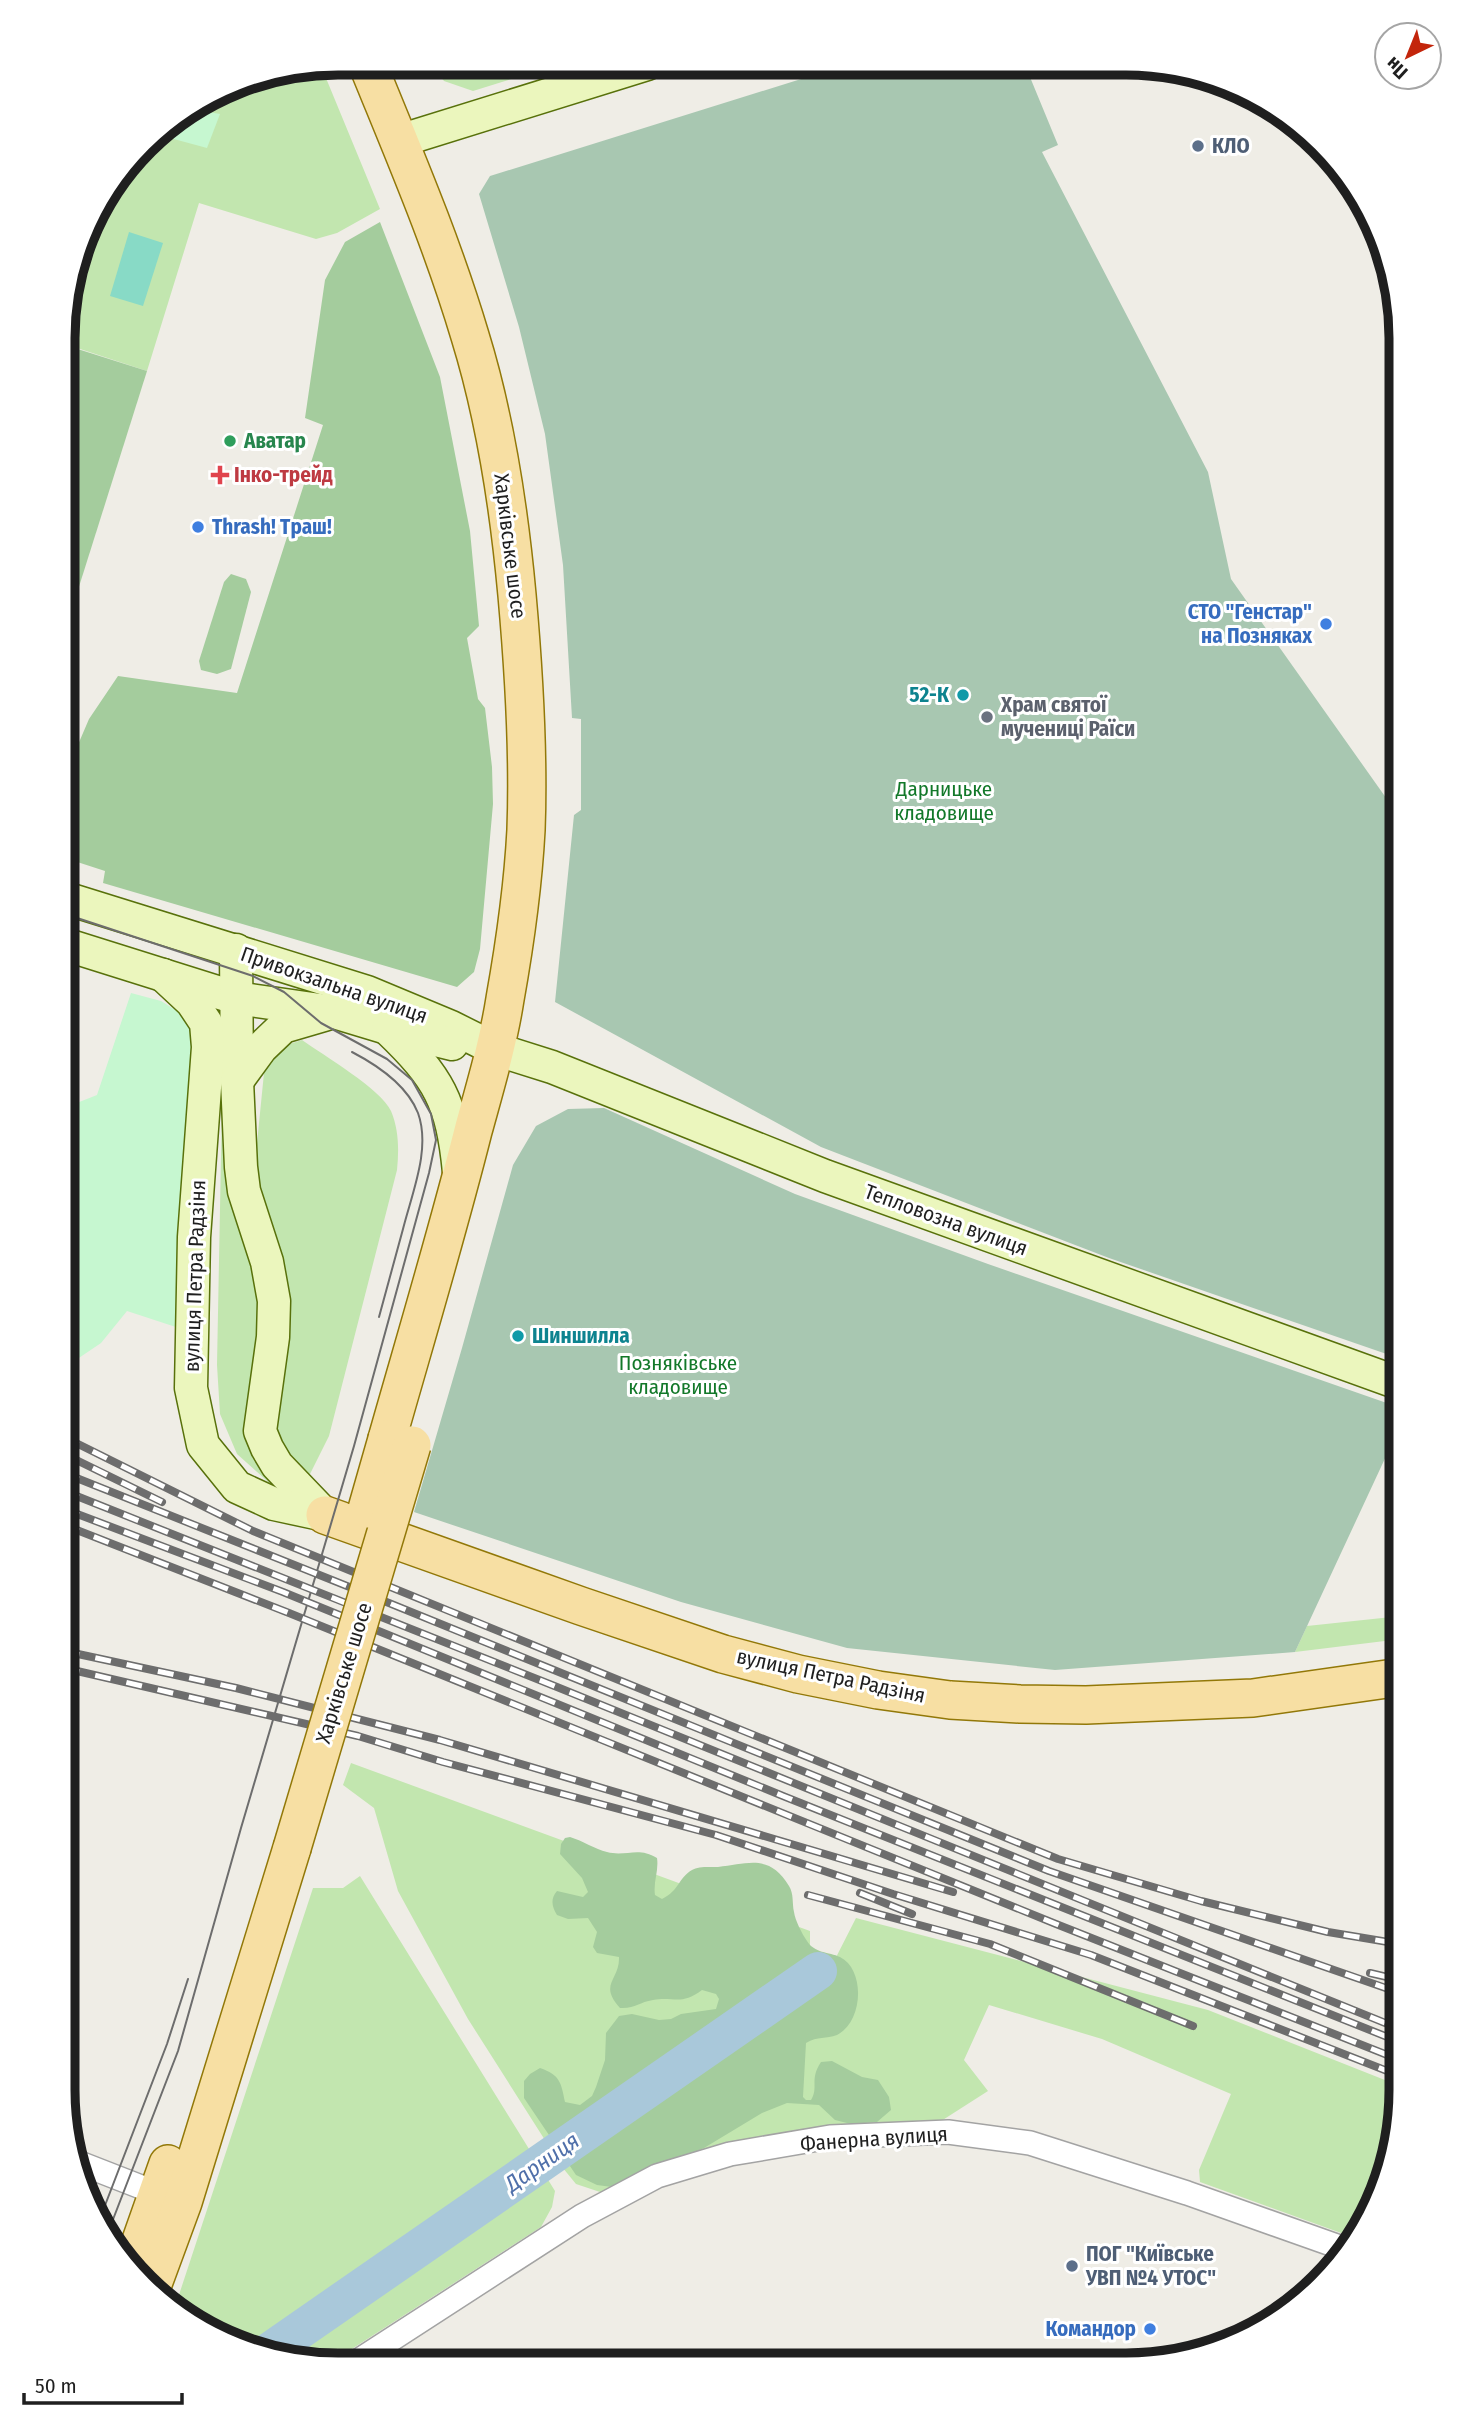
<svg xmlns="http://www.w3.org/2000/svg" width="1464" height="2428" font-family="'Fira Sans Condensed',sans-serif">
  <style>
    .grass { fill: #c2e6af }
    .forest { fill: #a4cc9d }
    .cemetery { fill: #a8c7b1 }
    .park { fill: #c6f7d0 }
    .pitch { fill: #88dac6 }
    .lines { fill: none; stroke-linecap: round; stroke-linejoin: round }
    .river { stroke: #a9c8da; stroke-width: 38 }
    .street-casing { stroke: #a3a3a3; stroke-width: 26 }
    .secondary-casing { stroke: #58710b; stroke-width: 35 }
    .primary-casing { stroke: #927808; stroke-width: 40 }
    .street { stroke: #fff; stroke-width: 23 }
    .secondary { stroke: #ebf6bd; stroke-width: 32 }
    .primary { stroke: #f7dfa3; stroke-width: 37 }
    .tram { stroke: #6d6d6d; stroke-width: 2 }
    .rail-casing { stroke: #6d6d6d; stroke-width: 8 }
    .rail { stroke: #fff; stroke-width: 5; stroke-dasharray: 16; stroke-linecap: butt }
    .primary-bridge-casing { stroke: #927808; stroke-width: 40; stroke-linecap: butt }
    .primary-bridge { stroke: #f7dfa3; stroke-width: 37 }
    .service-dot { fill: #5c6f8a; stroke: #fff; stroke-width: 2.5 }
    .leisure-dot { fill: #2e9e5b; stroke: #fff; stroke-width: 2.5 }
    .health-dot { fill: #e0444e; stroke: #fff; stroke-width: 2.5 }
    .shop-dot { fill: #3f7fe0; stroke: #fff; stroke-width: 2.5 }
    .culture-dot { fill: #0f9aa8; stroke: #fff; stroke-width: 2.5 }
    .worship-dot { fill: #6b7280; stroke: #fff; stroke-width: 2.5 }
    .labels { text-anchor: middle; stroke-width: 6; stroke-linejoin: round; paint-order: stroke }
    .service-label { font-size: 21px; font-weight: bold; fill: #4e5e75; stroke: #fff; text-anchor: start }
    .leisure-label { font-size: 21px; font-weight: bold; fill: #27864d; stroke: #fff; text-anchor: start }
    .health-label { font-size: 21px; font-weight: bold; fill: #be3a42; stroke: #fff; text-anchor: start }
    .shop-label { font-size: 21px; font-weight: bold; fill: #366cbe; stroke: #fff; text-anchor: end }
    .street-label { font-size: 21px; fill: #1f1f1f; stroke: #fff }
    .culture-label { font-size: 21px; font-weight: bold; fill: #0d838f; stroke: #fff; text-anchor: end }
    .worship-label { font-size: 21px; font-weight: bold; fill: #5b616d; stroke: #fff; text-anchor: start }
    .park-label { font-size: 21px; fill: #127829; stroke: #fff }
    .water-label { font-size: 23px; font-style: italic; fill: #5070aa; stroke: #fff }
    .rim { fill: none; stroke: #1f1f1f; stroke-width: 9 }
  </style>
  <rect width="100%" height="100%" fill="#efede6"/>
  <!-- grass -->
  <g class="grass">
    <polygon points="430,63 559,64 473,91 444,81"/>
    <polygon points="321,66 380,209 337,233 316,239 199,203 147,371 65,344 65,302 92,216 156,132 233,84"/>
    <path d="M 302,1040 C 323,1055 381,1089 391,1111 C 399,1130 399,1150 397,1170 L 329,1436 L 310,1474 C 291,1463 283,1448 275,1428 L 265,1221 L 255,1163 L 264,1073 L 280,1047 Z"/>
    <polygon points="223,1052 266,1280 260,1380 283,1495 237,1454 220,1414 217,1365"/>
    <polygon points="1401,1616 1401,1639 1295,1652 1307,1626"/>
    <polygon points="351,1763 810,1931 810,1964 550,2148 468,2019 398,1891 374,1808 343,1785"/>
    <polygon points="360,1876 555,2191 552,2207 541,2227 330,2363 302,2363 232,2344 174,2310 313,1888 343,1888"/>
    <polygon points="856,1918 1208,2010 1400,2086 1400,2108 1380,2195 1355,2238 1200,2182 1199,2170 1231,2094 1102,2039 989,2005 964,2060 988,2091 938,2123 820,2129 609,2195 576,2184 558,2162 826,1977"/>
  </g>
  <!-- forest -->
  <g class="forest">
    <polygon points="380,222 440,377 470,531 479,626 467,638 478,699 485,708 492,767 493,804 480,949 474,972 457,987 103,883 105,871 65,858 65,823 77,778 74,754 89,719 118,676 237,693 323,425 305,418 325,280 345,242"/>
    <polygon points="65,345 147,371 65,631"/>
    <polygon points="231,574 246,579 251,592 231,669 217,674 201,670 199,661 224,582"/>
    <path d="M 570,1837 C 583,1841 595,1849 607,1852 C 626,1857 638,1846 657,1858 C 659,1871 653,1882 655,1895 L 662,1899 C 680,1890 678,1878 692,1870 C 698,1866 710,1867 718,1867 C 748,1864 769,1853 789,1886 C 794,1894 792,1903 794,1912 C 795,1920 802,1934 807,1941 C 814,1953 829,1952 840,1957 C 866,1970 863,2022 837,2035 C 826,2039 818,2036 806,2043 L 803,2097 L 806,2100 L 811,2100 C 819,2087 809,2080 821,2062 L 832,2061 L 862,2077 L 878,2080 L 889,2097 L 891,2110 L 877,2122 L 851,2124 L 835,2120 L 819,2105 L 787,2103 L 762,2113 L 704,2148 L 612,2187 L 597,2185 L 576,2175 L 524,2098 L 524,2081 L 530,2074 L 540,2068 C 560,2075 561,2082 565,2102 L 580,2105 L 592,2096 L 596,2087 L 605,2060 L 606,2033 L 619,2016 L 632,2014 L 659,2020 L 671,2019 L 681,2014 L 716,2009 L 719,1999 L 716,1994 L 702,1990 C 681,2006 674,1996 653,2000 C 639,2002 635,2009 620,2008 C 598,1984 620,1980 619,1957 L 597,1953 L 593,1947 L 597,1932 L 588,1918 L 568,1919 L 557,1915 C 552,1907 550,1899 557,1891 L 583,1897 L 588,1892 L 582,1878 L 560,1854 L 561,1844 L 565,1838 Z"/>
  </g>
  <!-- cemetery -->
  <g class="cemetery">
    <polygon points="849,64 1025,65 1058,145 1042,152 1208,472 1231,579 1401,819 1401,1359 1109,1258 821,1147 555,1002 574,815 581,810 581,719 572,718 563,565 545,434 519,327 479,194 490,176"/>
    <polygon points="604,1108 795,1194 988,1264 1401,1408 1401,1424 1295,1652 1055,1670 847,1648 681,1602 414,1512 462,1348 513,1165 536,1126 568,1109"/>
  </g>
  <!-- park -->
  <g class="park">
    <polygon points="192,109 220,114 207,148 170,138 174,120"/>
    <polygon points="131,993 161,1001 190,1019 196,1055 188,1331 127,1311 101,1343 64,1368 64,1108 97,1095"/>
  </g>
  <!-- pitch -->
  <polygon class="pitch" points="129,232 163,243 143,306 110,296"/>
  <g class="lines">
    <!-- river -->
    <polyline class="river" points="267,2353 818,1971"/>
    <!-- street casing -->
    <g class="street-casing">
      <g id="street">
        <polyline points="77,2162 159,2194"/>
        <polyline points="355,2363 582,2216 657,2176 730,2154 830,2137 948,2132 1030,2143 1187,2193 1348,2250"/>
      </g>
    </g>
    <!-- secondary casing -->
    <g class="secondary-casing">
      <g id="secondary">
        <polyline points="399,141 647,64"/>
        <polyline points="65,898 367,992 451,1027 495,1049 552,1067 825,1176 1401,1384"/>
        <polyline points="64,944 236,998 334,1012 387,1028 452,1044"/>
        <polyline points="236,950 237,1081 241,1167 244,1191 267,1262 274,1301 273,1337 260,1431 267,1448 277,1465 325,1515"/>
        <polyline points="163,975 192,1002 206,1023 208,1047 194,1237 191,1388 203,1445 237,1487 274,1504 325,1515"/>
        <path d="M 388,1029 C 439,1078 452,1101 459,1172"/>
        <polyline points="237,1081 261,1048 283,1027 324,1015"/>
      </g>
    </g>
    <!-- primary casing -->
    <g class="primary-casing">
      <g id="primary">
        <path d="M 367,63 C 404,154 442,242 470,336 C 496,420 509,508 517,595 C 524,673 529,751 526,830 C 523,886 515,943 505,999 C 498,1044 485,1087 473,1131 C 447,1234 416,1337 387,1439"/>
        <polyline points="325,1515 581,1606 723,1654 798,1674 878,1690 950,1700 1020,1704 1086,1705 1253,1698 1401,1677"/>
        <polyline points="131,2269 168,2164"/>
        <polyline points="151,2289 183,2202 292,1848"/>
      </g>
    </g>
    <!-- street -->
    <use href="#street" class="street"/>
    <!-- secondary -->
    <use href="#secondary" class="secondary"/>
    <!-- primary -->
    <use href="#primary" class="primary"/>
    <!-- tram -->
    <g class="tram">
      <polyline points="65,914 253,976 284,992 321,1023 387,1059 412,1080 431,1114 436,1140 429,1173 354,1446 241,1828 178,2051 107,2235"/>
      <path d="M 352,1052 C 377,1065 407,1085 418,1113 C 431,1149 412,1193 403,1229 C 395,1258 387,1287 379,1317"/>
      <polyline points="99,2221 167,2044 188,1979"/>
    </g>
    <!-- rail casing -->
    <g class="rail-casing">
      <g id="rail">
        <polyline points="64,1437 253,1531 1058,1859 1201,1901 1328,1932 1400,1944"/>
        <polyline points="64,1454 162,1502"/>
        <polyline points="64,1473 352,1588 1049,1871 1400,1993"/>
        <polyline points="64,1491 557,1687 1400,2029"/>
        <polyline points="64,1509 283,1592 783,1796 1400,2042"/>
        <polyline points="64,1525 289,1613 1056,1924 1400,2060"/>
        <polyline points="64,1651 236,1688 440,1740 953,1892"/>
        <polyline points="64,1668 358,1736 443,1762 716,1835 893,1894 1091,1955 1400,2076"/>
        <polyline points="860,1893 912,1914"/>
        <polyline points="808,1895 990,1944 1193,2026"/>
        <polyline points="1370,1973 1400,1980"/>
      </g>
    </g>
    <!-- rail -->
    <use href="#rail" class="rail"/>
    <!-- primary-bridge casing -->
    <g class="primary-bridge-casing">
      <g id="primary-bridge">
        <polyline points="367,1509 387,1439"/>
        <polyline points="292,1848 412,1445"/>
      </g>
    </g>
    <!-- primary-bridge -->
    <use href="#primary-bridge" class="primary-bridge"/>
  </g>
  <!-- markers -->
  <g class="service-dot">
    <circle cx="1198" cy="146" r="7"/>
    <circle cx="1072" cy="2266" r="7"/>
  </g>
  <circle class="leisure-dot" cx="230" cy="441" r="7"/>
  <path class="health-dot" d="M216.5 464.5h7v7h7v7h-7v7h-7v-7h-7v-7h7z"/>
  <g class="shop-dot">
    <circle cx="198" cy="527" r="7"/>
    <circle cx="1326" cy="624" r="7"/>
    <circle cx="1150" cy="2329" r="7"/>
  </g>
  <g class="culture-dot">
    <circle cx="963" cy="695" r="7"/>
    <circle cx="518" cy="1336" r="7"/>
  </g>
  <circle class="worship-dot" cx="987" cy="717" r="7"/>
  <g class="labels">
    <!-- service labels -->
    <g class="service-label">
      <text x="1212" y="153">КЛО</text>
      <text x="1086" y="2261">ПОГ "Київське<tspan x="1086" dy="24">УВП №4 УТОС"</tspan></text>
    </g>
    <!-- leisure labels -->
    <g class="leisure-label">
      <text x="244" y="448">Аватар</text>
    </g>
    <!-- health labels -->
    <g class="health-label">
      <text x="234" y="482">Інко-трейд</text>
    </g>
    <!-- shop labels -->
    <g class="shop-label">
      <text x="212" y="534" text-anchor="start">Thrash! Траш!</text>
      <text x="1312" y="619">СТО "Генстар"<tspan x="1312" dy="24">на Позняках</tspan></text>
      <text x="1136" y="2336">Командор</text>
    </g>
    <!-- street labels -->
    <g class="street-label">
      <text transform="translate(510 546) rotate(83)" y="7">Харківське шосе</text>
      <text transform="translate(334 985) rotate(19)" y="7">Привокзальна вулиця</text>
      <text transform="translate(946 1220) rotate(20)" y="7">Тепловозна вулиця</text>
      <text transform="translate(195 1276) rotate(-88)" y="7">вулиця Петра Радзіня</text>
      <text transform="translate(344 1673) rotate(-73)" y="7">Харківське шосе</text>
      <text transform="translate(831 1676) rotate(12)" y="7">вулиця Петра Радзіня</text>
      <text transform="translate(874 2139) rotate(-4)" y="7">Фанерна вулиця</text>
    </g>
    <!-- culture labels -->
    <g class="culture-label">
      <text x="949" y="702">52-К</text>
      <text x="532" y="1343" text-anchor="start">Шиншилла</text>
    </g>
    <!-- worship labels -->
    <g class="worship-label">
      <text x="1001" y="712">Храм святої<tspan x="1001" dy="24">мучениці Раїси</tspan></text>
    </g>
    <!-- park labels -->
    <g class="park-label">
      <text x="944" y="796">Дарницьке<tspan x="944" dy="24">кладовище</tspan></text>
      <text x="678" y="1370">Позняківське<tspan x="678" dy="24">кладовище</tspan></text>
    </g>
    <!-- water labels -->
    <g class="water-label">
      <text transform="translate(542 2162) rotate(-35)" y="8">Дарниця</text>
    </g>
  </g>
  <!-- crop -->
  <path d="M0 0H1464V2428H0ZM338 75H1126A263 263 0 0 1 1389 338V2090A263 263 0 0 1 1126 2353H338A263 263 0 0 1 75 2090V338A263 263 0 0 1 338 75Z" fill="#fff" fill-rule="evenodd"/>
  <path class="rim" d="M338 75H1126A263 263 0 0 1 1389 338V2090A263 263 0 0 1 1126 2353H338A263 263 0 0 1 75 2090V338A263 263 0 0 1 338 75Z"/>
  <!-- north arrow -->
  <g transform="translate(1408 56) rotate(223)"><circle r="33" fill="#ffffff" stroke="#a5a5a5" stroke-width="2"/>
  <path d="M0-5L12 26L0 18L-12 26Z" fill="#c3250b"/>
  <text y="-10" font-size="19" font-weight="bold" text-anchor="middle" fill="#1f1f1f">Пн</text>
  </g>
  <!-- scale -->
  <path d="M24 2393v10h158v-10" fill="none" stroke="#1f1f1f" stroke-width="3.5"/>
  <text x="35" y="2393" font-size="21" fill="#1f1f1f" stroke="#ffffff" stroke-width="5" paint-order="stroke">50 m</text>
</svg>
